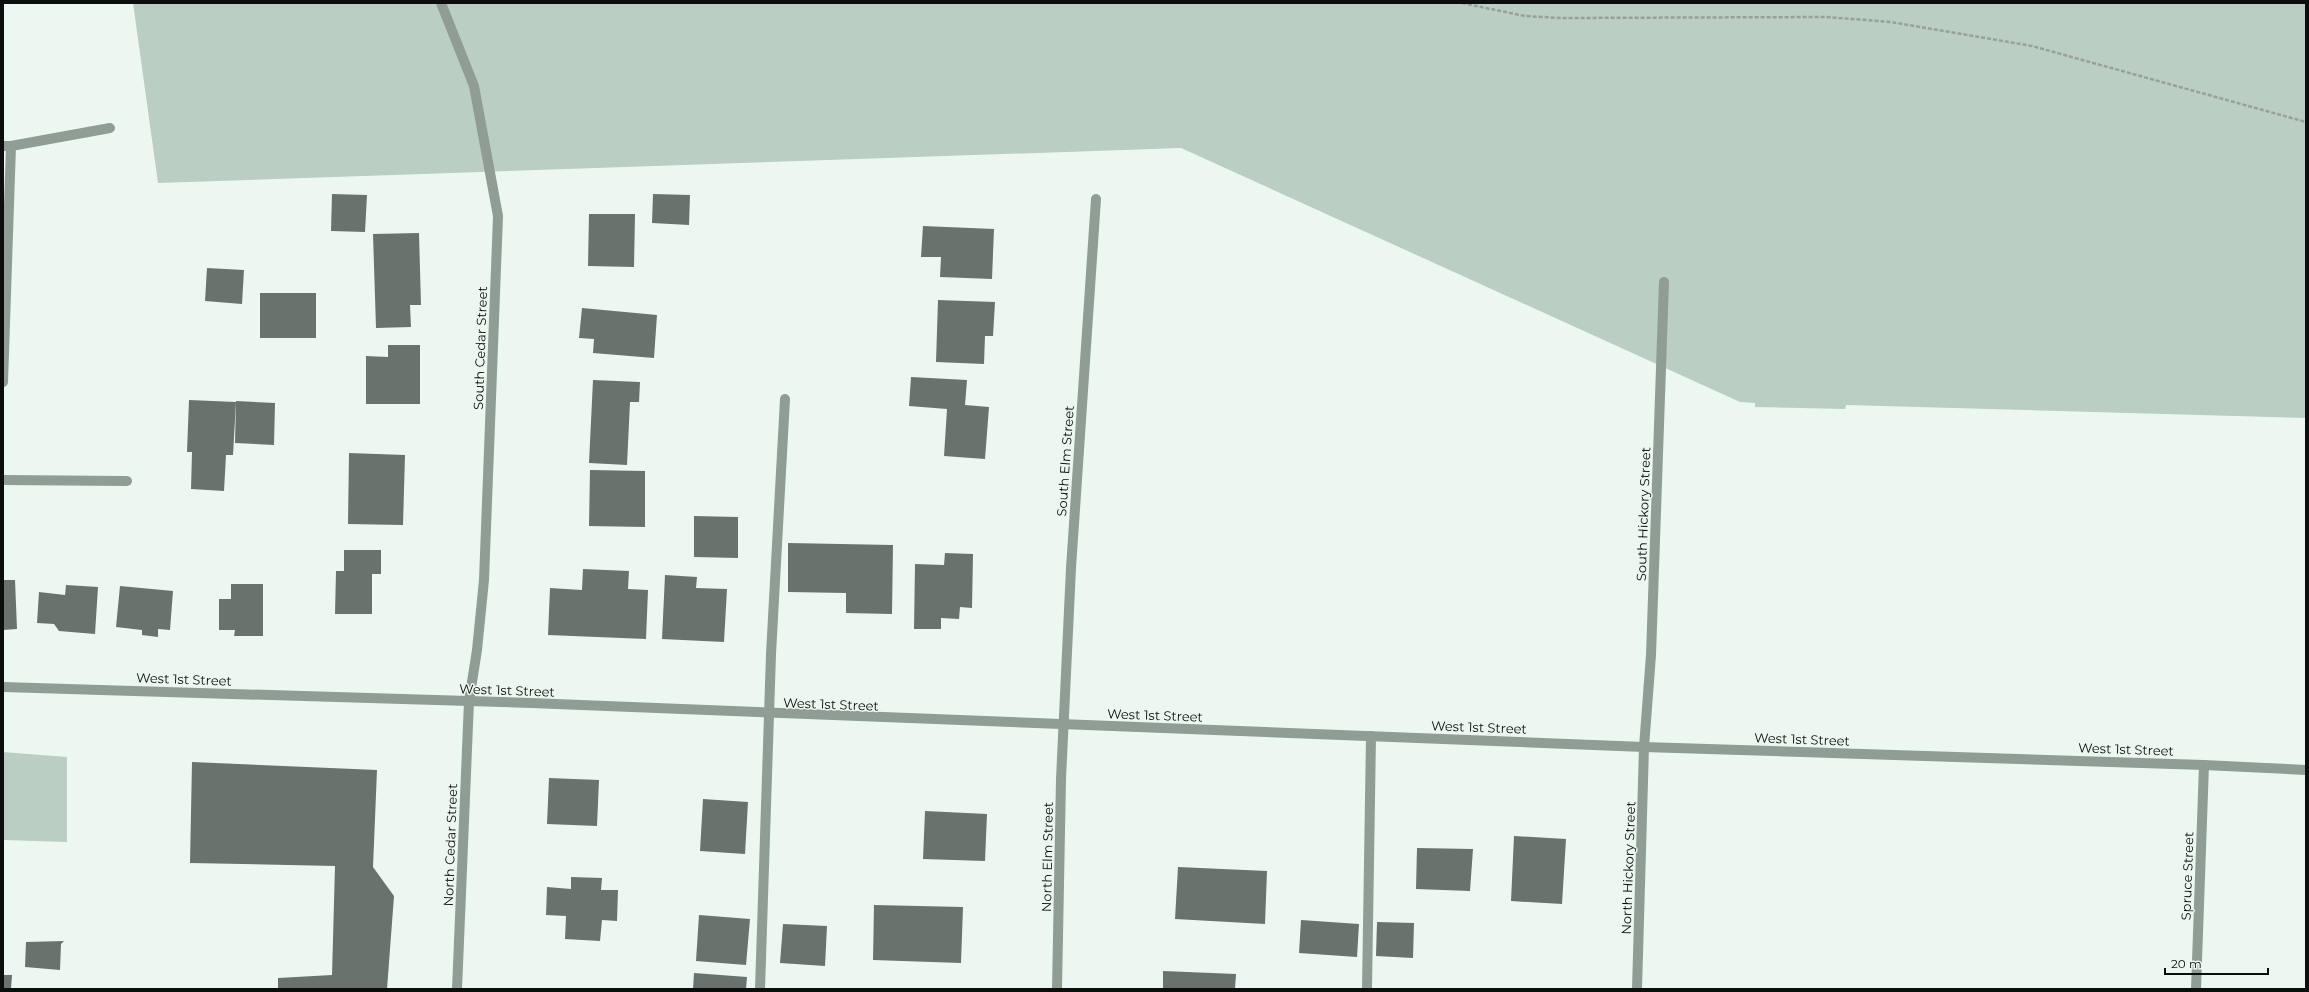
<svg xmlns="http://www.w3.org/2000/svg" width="2309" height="992" font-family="Montserrat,sans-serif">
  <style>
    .green { fill: #bacec3 }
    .building { fill: #6a726d }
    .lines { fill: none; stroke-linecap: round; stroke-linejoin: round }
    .path { stroke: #98a09b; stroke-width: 2.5; stroke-dasharray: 4 2; stroke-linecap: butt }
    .lane { stroke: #909d95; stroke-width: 10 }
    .street { stroke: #909d95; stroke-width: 10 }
    .labels { text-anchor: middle; stroke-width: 3; stroke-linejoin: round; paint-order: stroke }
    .street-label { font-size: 13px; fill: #0b0e0c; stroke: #edf7f1 }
  </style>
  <rect width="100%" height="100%" fill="#edf7f1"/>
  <!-- green -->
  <g class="green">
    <polygon points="133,3 2306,3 2306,418 1846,405 1845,409 1755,407 1755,403 1740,402 1181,148 158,183"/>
    <polygon points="3,752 67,757 67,842 3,840"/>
  </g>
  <!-- building -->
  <g class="building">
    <polygon points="332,194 367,195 365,232 331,231"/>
    <polygon points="653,194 690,195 689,225 652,223"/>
    <polygon points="589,214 635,214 634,267 588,266"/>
    <polygon points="923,226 994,229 992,279 940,277 941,257 921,257"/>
    <polygon points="419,233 421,305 410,305 411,327 376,328 373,234"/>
    <polygon points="207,268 244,270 242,304 205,301"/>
    <rect x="260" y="293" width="56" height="45"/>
    <polygon points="938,300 995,302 993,336 985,336 984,364 936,362"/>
    <polygon points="582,308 657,315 654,358 593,353 594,339 579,338"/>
    <polygon points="388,345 420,345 420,404 366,404 366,356 388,357"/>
    <polygon points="911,377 967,380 965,405 989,407 985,459 944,456 947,409 909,406"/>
    <polygon points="593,380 640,382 639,402 630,402 627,465 589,463"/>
    <polygon points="189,400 236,402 233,455 226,455 224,491 191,489 192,452 187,452"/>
    <polygon points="236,401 275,403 274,445 235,443"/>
    <polygon points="349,453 405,455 403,525 348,524"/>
    <polygon points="590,470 645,471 645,527 589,526"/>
    <polygon points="694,516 738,517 738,558 694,557"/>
    <polygon points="788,543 893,545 892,614 846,613 846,593 788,592"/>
    <polygon points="344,550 381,550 381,574 372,574 372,614 335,614 336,571 344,571"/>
    <polygon points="945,553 973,554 972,608 960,607 959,619 941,618 941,629 914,629 915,564 944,565"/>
    <polygon points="583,569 629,571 628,589 648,590 646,639 548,635 550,588 582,590"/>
    <polygon points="665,575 697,577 696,588 727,589 724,642 662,639"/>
    <polygon points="3,580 15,580 17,629 3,630"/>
    <polygon points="231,584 263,584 263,636 234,636 235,630 219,630 219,599 231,599"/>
    <polygon points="66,585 98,587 95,634 59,631 54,624 37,623 39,592 65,595"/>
    <polygon points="120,586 173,591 170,630 158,629 158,637 142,635 142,630 116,627"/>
    <polygon points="192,762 377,770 373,867 394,896 387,989 278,989 278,978 332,975 335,866 190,863"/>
    <polygon points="549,778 599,780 597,826 547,824"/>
    <polygon points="703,799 748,802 745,854 700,851"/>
    <polygon points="925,811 987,814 985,861 923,859"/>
    <polygon points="1514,836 1566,839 1562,904 1511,901"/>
    <polygon points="1417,848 1473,849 1470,891 1416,889"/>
    <polygon points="1178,867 1267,871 1265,924 1175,919"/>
    <polygon points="571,877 602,878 601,890 618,890 617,921 602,920 600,941 565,939 566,916 546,915 547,887 571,889"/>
    <polygon points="874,905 963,907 961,963 873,960"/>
    <polygon points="699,915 750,919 746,965 696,961"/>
    <polygon points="1301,920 1359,924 1357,957 1299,953"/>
    <polygon points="1377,922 1414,923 1413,958 1376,956"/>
    <polygon points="783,924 827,926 825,966 780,963"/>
    <polygon points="64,941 61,944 60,970 25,967 26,942"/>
    <polygon points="1163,971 1236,974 1235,989 1163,989"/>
    <polygon points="694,973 747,977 746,989 693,989"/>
    <polygon points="3,975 12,975 11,989 3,989"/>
  </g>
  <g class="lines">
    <!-- path -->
    <polyline class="path" points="1462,3 1525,16 1561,18 1827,17 1891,22 2032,46 2306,122"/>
    <!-- lane -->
    <g class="lane">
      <polyline points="760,989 771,654 785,399"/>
      <polyline points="1367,989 1371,736"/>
    </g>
    <!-- street -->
    <g class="street">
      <polyline points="441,3 474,86 498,216 484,580 477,650 469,701 457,989"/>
      <polyline points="3,146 11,146 110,128"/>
      <polyline points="3,382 11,146"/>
      <polyline points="3,480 127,481"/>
      <polyline points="3,687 531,703 1644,747 2204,765 2306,770"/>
      <polyline points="1057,989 1061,779 1071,568 1096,199"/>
      <polyline points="1637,989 1644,747 1651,655 1664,282"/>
      <polyline points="2196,989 2204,765"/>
    </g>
  </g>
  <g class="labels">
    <!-- street labels -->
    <g class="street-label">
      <text transform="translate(480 348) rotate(-88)" y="5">South Cedar Street</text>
      <text transform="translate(1065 461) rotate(-86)" y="5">South Elm Street</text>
      <text transform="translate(1643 514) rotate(-88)" y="5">South Hickory Street</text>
      <text transform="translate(184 679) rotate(2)" y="5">West 1st Street</text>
      <text transform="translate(507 690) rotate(2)" y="5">West 1st Street</text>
      <text transform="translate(831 704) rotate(2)" y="5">West 1st Street</text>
      <text transform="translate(1155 715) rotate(2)" y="5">West 1st Street</text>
      <text transform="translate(1479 727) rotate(2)" y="5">West 1st Street</text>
      <text transform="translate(1802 739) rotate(2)" y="5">West 1st Street</text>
      <text transform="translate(2126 749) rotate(2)" y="5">West 1st Street</text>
      <text transform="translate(450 845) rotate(-88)" y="5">North Cedar Street</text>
      <text transform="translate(1047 857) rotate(-89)" y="5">North Elm Street</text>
      <text transform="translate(1628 868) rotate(-88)" y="5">North Hickory Street</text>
      <text transform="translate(2187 876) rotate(-88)" y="5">Spruce Street</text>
    </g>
  </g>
  <!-- border -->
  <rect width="2309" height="992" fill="none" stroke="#0b0e0c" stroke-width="8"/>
  <!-- scale -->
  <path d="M2165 968v6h103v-6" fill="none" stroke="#0b0e0c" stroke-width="2"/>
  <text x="2171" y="968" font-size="12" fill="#0b0e0c" stroke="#edf7f1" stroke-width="3" paint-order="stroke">20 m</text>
</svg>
